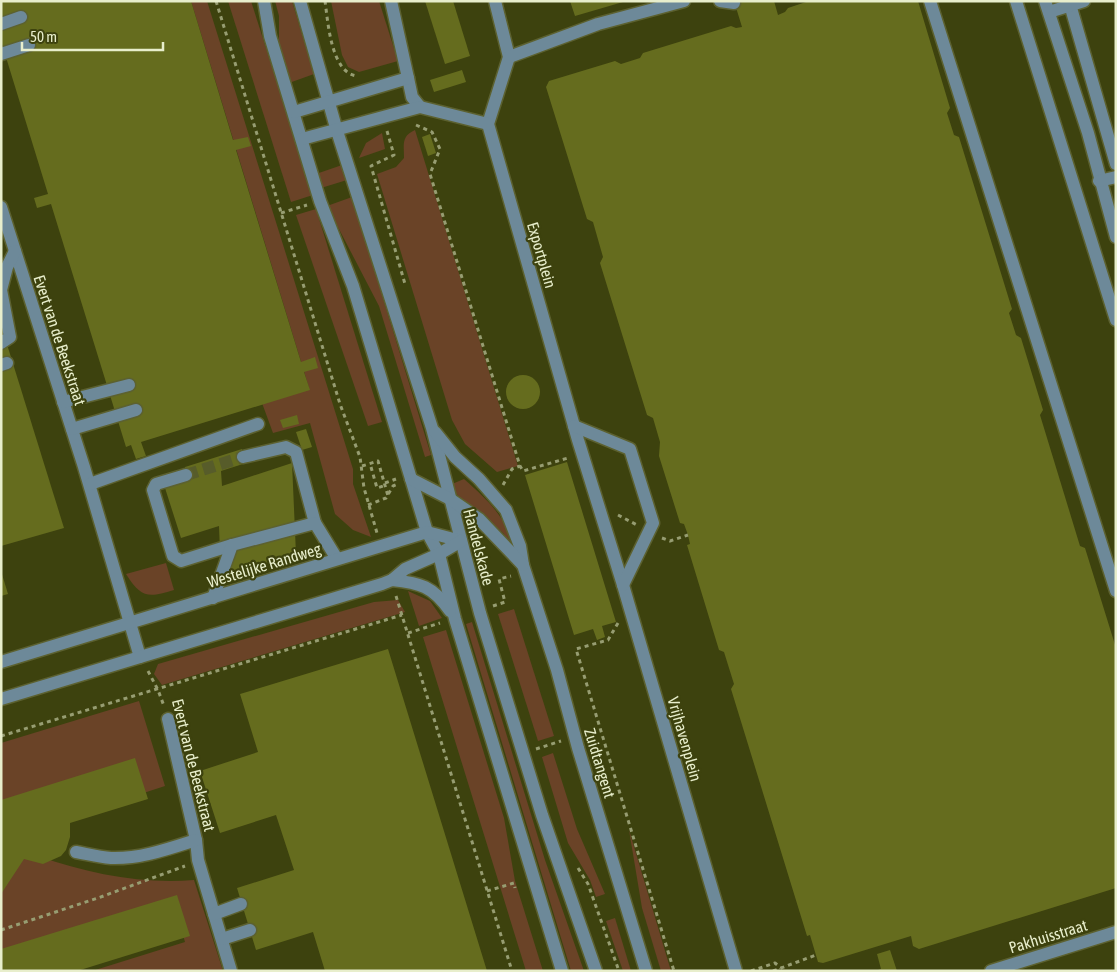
<svg xmlns="http://www.w3.org/2000/svg" width="1117" height="972" font-family="'Asap Condensed',sans-serif">
  <style>
    .green { fill: #6a4327 }
    .building { fill: #656c1e }
    .lines { fill: none; stroke-linecap: round; stroke-linejoin: round }
    .minor-tunnel { stroke: #575c2a; stroke-width: 12; stroke-dasharray: 12 6; stroke-linecap: butt }
    .minor-casing { stroke: #5c6130; stroke-width: 15 }
    .path { stroke: #979d72; stroke-width: 3; stroke-dasharray: 4 4; stroke-linecap: butt }
    .minor { stroke: #6d8999; stroke-width: 12 }
    .labels { text-anchor: middle; stroke-width: 4.5; stroke-linejoin: round; paint-order: stroke }
    .street-label { font-size: 16px; fill: #e8eecc; stroke: #3d420e }
  </style>
  <rect width="100%" height="100%" fill="#3d420e"/>
  <!-- green -->
  <g class="green">
    <polygon points="191,1 207,1 353,469 353,484 371,537 353,530 335,514 310,423 273,433 262,403 309,388"/>
    <polygon points="228,1 251,1 313,195 291,202"/>
    <polygon points="275,1 292,1 314,74 289,83 279,51 279,16"/>
    <polygon points="331,1 379,1 398,61 359,72 348,67 342,55"/>
    <path d="M 415,130 L 518,466 L 497,472 L 465,444 L 452,420 L 377,174 L 396,167 L 404,158 C 404,145 401,136 415,130 Z"/>
    <polygon points="382,133 385,149 359,158 366,143"/>
    <polygon points="342,165 347,180 321,188 316,174"/>
    <polygon points="352,197 431,455 425,457 379,306 327,206"/>
    <polygon points="316,209 382,422 368,426 296,215"/>
    <path d="M 464,479 C 492,504 505,516 517,553 L 503,533 L 455,493 L 452,484 Z"/>
    <path d="M 166,563 L 174,590 C 148,598 141,598 126,574 Z"/>
    <polygon points="408,591 430,601 442,618 419,626"/>
    <polygon points="398,600 405,612 162,685 154,674 158,664 374,602"/>
    <polygon points="514,609 554,736 538,741 498,614"/>
    <polygon points="472,622 545,860 584,971 571,971 466,624"/>
    <polygon points="446,630 504,818 515,881 543,971 526,971 423,637"/>
    <path d="M 139,701 L 165,786 L 61,820 L 38,856 C 89,874 141,884 194,880 L 223,971 L 92,971 L 185,942 L 176,911 L 1,964 L 1,743 Z"/>
    <polygon points="553,753 577,829 605,894 596,897 590,880 568,843 542,757"/>
    <polygon points="629,830 671,971 661,971 642,908"/>
    <polygon points="615,918 631,971 623,971 606,921"/>
  </g>
  <!-- building -->
  <g class="building">
    <polygon points="1,1 191,1 233,140 248,137 251,146 236,150 301,362 315,357 318,368 304,372 310,390 141,442 146,456 136,459 131,445 126,447 51,204 37,208 34,198 48,194 1,41"/>
    <polygon points="425,1 453,1 470,56 445,64"/>
    <polygon points="570,1 622,1 623,2 575,16"/>
    <polygon points="734,1 774,1 778,15 785,12 788,8 809,1 918,1 950,108 947,113 954,135 959,137 1012,309 1009,313 1016,335 1021,338 1043,410 1040,415 1080,546 1085,548 1116,648 1116,888 919,949 913,946 911,936 823,963 818,962 810,935 807,936 731,689 734,684 724,652 719,650 687,545 690,544 688,535 684,524 680,523 659,456 660,442 653,418 647,415 600,263 603,257 593,222 587,219 546,87 549,81 615,61 621,64 640,58 643,53 731,26 736,28 742,27"/>
    <polygon points="462,70 466,82 434,92 430,80"/>
    <polygon points="430,134 436,153 428,156 422,137"/>
    <polygon points="1,325 64,528 1,546"/>
    <circle cx="523" cy="392" r="17"/>
    <polygon points="297,415 299,424 283,428 280,420"/>
    <polygon points="306,429 312,447 302,450 296,432"/>
    <polygon points="242,449 243,464 221,471 222,486 292,463 296,554 221,577 219,526 181,538 165,488 186,482 185,467"/>
    <polygon points="567,462 616,622 602,626 605,637 597,640 593,629 574,635 525,475"/>
    <polygon points="1,571 8,594 1,596"/>
    <polygon points="388,649 487,971 325,971 313,932 256,950 237,888 294,870 276,815 220,833 200,771 258,752 240,694"/>
    <polygon points="135,758 148,799 70,823 70,837 66,850 61,856 43,864 24,859 1,894 1,800"/>
    <polygon points="177,895 190,936 77,971 1,971 1,949"/>
    <polygon points="890,950 897,971 875,971 881,969 877,954"/>
  </g>
  <g class="lines">
    <!-- minor-tunnel -->
    <polyline class="minor-tunnel" points="186,475 243,457"/>
    <!-- minor casing -->
    <g class="minor-casing">
      <g id="minor">
        <polyline points="264,1 270,36 320,201 353,286 427,532 439,554 455,619 562,971"/>
        <polyline points="300,1 337,131 432,428 480,613 542,815 596,971"/>
        <polyline points="495,1 509,57 488,124 578,440 623,585 736,971"/>
        <polyline points="720,1 734,3"/>
        <polyline points="930,1 1116,591"/>
        <polyline points="1016,1 1116,320"/>
        <polyline points="1045,1 1088,133 1116,237"/>
        <polyline points="1069,1 1116,164"/>
        <polyline points="1049,12 1084,1"/>
        <polyline points="1,24 21,17"/>
        <polyline points="1,54 29,45"/>
        <polyline points="509,57 598,24 684,1"/>
        <polyline points="408,78 412,97 420,107"/>
        <polyline points="294,112 408,78 391,1"/>
        <polyline points="302,139 420,107 488,124"/>
        <polyline points="1099,181 1116,177"/>
        <polyline points="1,207 84,467 140,657"/>
        <polyline points="1,343 10,337 1,290 7,267 15,251"/>
        <polyline points="1,365 7,363"/>
        <polyline points="63,402 129,385"/>
        <polyline points="574,426 630,449 653,523 623,585"/>
        <polyline points="72,429 136,410"/>
        <polyline points="435,432 455,457 479,479 506,510 520,546 523,565 557,670 578,748 646,971"/>
        <polyline points="243,457 286,447 296,452 315,523"/>
        <polyline points="186,475 156,484 153,490 173,556 181,561 232,545"/>
        <polyline points="411,479 450,499 479,519 523,565"/>
        <polyline points="90,484 258,424"/>
        <path d="M 392,580 C 420,583 433,586 450,611"/>
        <polyline points="213,598 232,545 315,523 337,559"/>
        <polyline points="1,662 427,532 461,541"/>
        <polyline points="1,699 382,584 392,580 405,569 439,554 461,541"/>
        <polyline points="168,719 196,840 198,860 231,971"/>
        <path d="M 76,852 C 87,854 99,857 111,858 C 140,859 168,849 196,840"/>
        <polyline points="214,914 241,904"/>
        <polyline points="222,939 250,930"/>
        <polyline points="991,971 1116,932"/>
      </g>
    </g>
    <!-- path -->
    <g class="path">
      <polyline points="216,1 340,404 360,457 364,488 377,533"/>
      <path d="M 325,1 C 328,22 331,73 357,76"/>
      <polyline points="416,125 432,132 440,149 430,174 520,466 523,471 568,458"/>
      <polyline points="387,131 394,155 371,166 405,284"/>
      <polyline points="281,213 307,205"/>
      <polyline points="362,466 378,461 388,496"/>
      <polyline points="371,467 377,488 386,485"/>
      <polyline points="385,483 396,479"/>
      <polyline points="503,485 512,469 520,466"/>
      <polyline points="368,505 386,498 393,486 398,484"/>
      <polyline points="618,515 637,525"/>
      <polyline points="662,538 670,541 688,535"/>
      <polyline points="396,596 512,971"/>
      <polyline points="493,606 505,602 499,579 511,576"/>
      <polyline points="618,623 608,640 576,649 674,971"/>
      <polyline points="408,633 440,623"/>
      <polyline points="148,671 158,690 164,706"/>
      <polyline points="1,736 402,615"/>
      <polyline points="536,749 561,741"/>
      <polyline points="578,868 588,884 619,971"/>
      <polyline points="487,891 514,883 515,888"/>
      <polyline points="1,930 98,898 185,866"/>
      <polyline points="751,971 775,963 781,968"/>
      <polyline points="773,971 816,955"/>
    </g>
    <!-- minor -->
    <use href="#minor" class="minor"/>
  </g>
  <g class="labels">
    <!-- street labels -->
    <g class="street-label">
      <text transform="translate(542 255) rotate(74)" y="6">Exportplein</text>
      <text transform="translate(60 340) rotate(72)" y="6">Evert van de Beekstraat</text>
      <text transform="translate(479 547) rotate(75)" y="6">Handelskade</text>
      <text transform="translate(264 565) rotate(-17)" y="6">Westelijke Randweg</text>
      <text transform="translate(685 739) rotate(74)" y="6">Vrijhavenplein</text>
      <text transform="translate(600 763) rotate(73)" y="6">Zuidtangent</text>
      <text transform="translate(194 765) rotate(76)" y="6">Evert van de Beekstraat</text>
      <text transform="translate(1048 936) rotate(-17)" y="6">Pakhuisstraat</text>
    </g>
  </g>
  <!-- border -->
  <rect width="1117" height="972" fill="none" stroke="#e8eecc" stroke-width="5"/>
  <!-- scale -->
  <path d="M22 42v8h141v-8" fill="none" stroke="#e8eecc" stroke-width="2.5"/>
  <text x="30" y="42" font-size="15" fill="#e8eecc" stroke="#3d420e" stroke-width="4" paint-order="stroke">50 m</text>
</svg>
